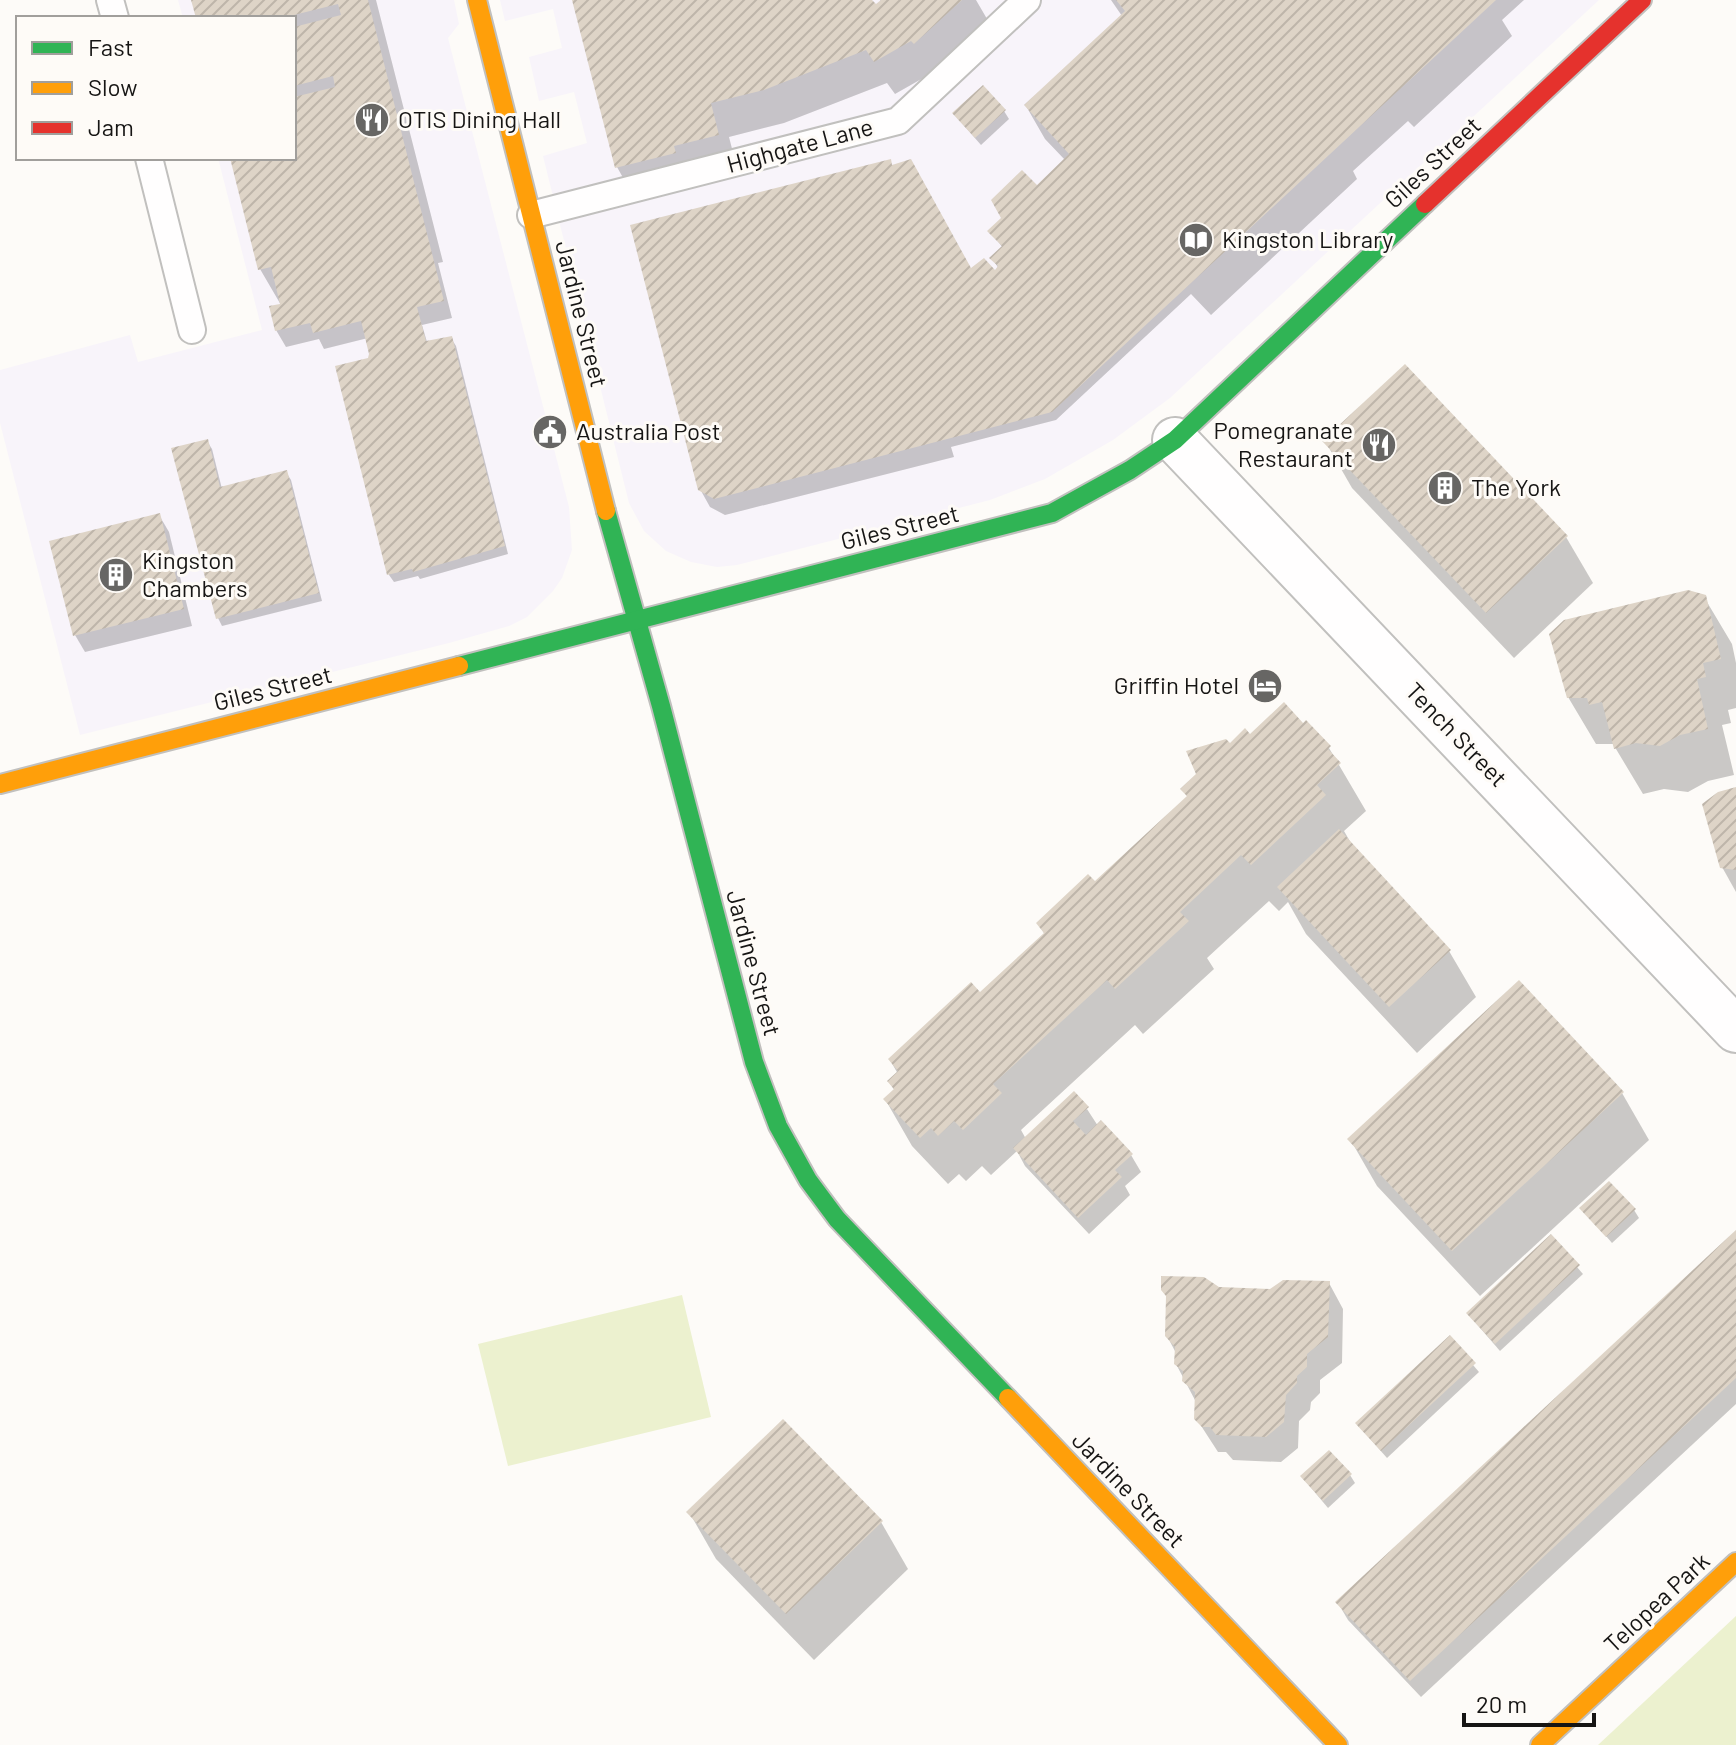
<svg xmlns="http://www.w3.org/2000/svg" width="1736" height="1745" font-family="Barlow,sans-serif">
  <style>
    .commercial { fill: #f8f4fa }
    .park { fill: #ecf1cf }
    .shadow { fill: #0003 }
    .building { fill: url(#building-hatch) }
    .lines { fill: none; stroke-linecap: round; stroke-linejoin: round }
    .lane-casing { stroke: #c1c0be; stroke-width: 30 }
    .street-casing { stroke: #c1c0be; stroke-width: 48 }
    .fast-casing { stroke: #c1c0be; stroke-width: 22 }
    .slow-casing { stroke: #c1c0be; stroke-width: 22 }
    .jam-casing { stroke: #c1c0be; stroke-width: 22 }
    .lane { stroke: #fffefe; stroke-width: 26 }
    .street { stroke: #fffefe; stroke-width: 44 }
    .fast { stroke: #30b455; stroke-width: 18 }
    .slow { stroke: #ff9f0a; stroke-width: 18 }
    .jam { stroke: #e5322d; stroke-width: 18 }
    .labels { text-anchor: middle; stroke-width: 6; stroke-linejoin: round; paint-order: stroke }
    .poi-label { font-size: 24px; fill: #161514; stroke: #fefbf7; text-anchor: start }
    .street-label { font-size: 24px; fill: #161514; stroke: #fefbf7 }
  </style>
  <defs>
    <pattern id="building-hatch" width="6" height="6" patternUnits="userSpaceOnUse" patternTransform="scale(2)"><rect width="6" height="6" fill="#ded4c7"/><path d="M-1 1l2-2M0 6l6-6M5 7l2-2" fill="none" stroke="#beb5aa"/></pattern>
  </defs>
  <rect width="100%" height="100%" fill="#fdfbf8"/>
  <!-- commercial -->
  <g class="commercial">
    <polygon points="178,0 454,0 459,24 448,38 569,507 572,550 562,578 553,591 527,617 509,626 449,643 80,735 0,423 0,370 130,335 138,362 262,330 218,158 294,158 294,18 183,18"/>
    <polygon points="500,0 1599,0 1170,398 1113,440 1045,479 990,500 737,565 717,567 691,562 666,551 644,531 629,503 543,156 587,143 574,92 539,101 529,57 562,48 553,9 505,21"/>
  </g>
  <!-- park -->
  <g class="park">
    <polygon points="682,1295 711,1417 508,1466 478,1344"/>
    <polygon points="1736,1616 1736,1745 1598,1745"/>
  </g>
  <!-- shadow -->
  <g class="shadow">
    <polygon points="193,0 376,0 443,262 438,263 452,318 422,325 427,342 451,338 456,346 508,554 420,579 418,576 394,582 389,575 337,368 370,360 368,338 324,349 319,339 286,347 276,330 281,305 260,269 232,158 294,158 294,18 198,18"/>
    <polygon points="574,0 870,0 876,7 881,2 880,0 976,0 990,24 932,73 895,94 887,83 784,123 729,137 737,168 636,201 617,167"/>
    <polygon points="1111,0 1524,0 1502,20 1512,36 1414,127 1408,121 1353,171 1357,179 1211,315 1191,294 1056,420 951,447 954,457 725,515 710,507 700,489 893,167 971,271 995,273 999,269 992,258 1003,248 990,231 1065,160 1045,139 1026,106 1122,16"/>
    <polygon points="1004,111 1009,119 981,145 954,114"/>
    <polygon points="207,441 212,449 222,489 286,472 291,480 322,601 222,626 218,618"/>
    <polygon points="1325,441 1566,537 1593,583 1514,658 1352,488"/>
    <polygon points="159,515 169,532 192,626 85,652 75,635 51,543"/>
    <polygon points="1704,597 1732,644 1736,663 1736,708 1728,710 1731,723 1722,725 1734,775 1708,781 1688,792 1664,789 1643,794 1613,744 1596,744 1568,697"/>
    <polygon points="1303,725 1329,748 1366,811 1344,831 1351,843 1449,951 1476,997 1417,1053 1306,934 1288,902 1279,911 1269,901 1207,958 1214,969 1143,1034 1135,1025 1021,1130 1026,1139 1087,1109 1098,1126 1131,1155 1141,1172 1125,1186 1130,1195 1089,1234 1025,1166 1017,1151 991,1175 982,1166 966,1181 959,1174 948,1184 912,1146 885,1099 895,1091 889,1082 898,1074 890,1060 980,995 1045,935 1038,923 1095,884 1188,798 1183,789 1230,746 1250,736"/>
    <polygon points="1736,789 1736,892 1722,867"/>
    <polygon points="1622,1093 1649,1140 1480,1296 1377,1186 1350,1139"/>
    <polygon points="1582,1208 1634,1210 1639,1218 1612,1243"/>
    <polygon points="1736,1233 1736,1404 1421,1697 1348,1620 1338,1603"/>
    <polygon points="1551,1237 1583,1274 1500,1351 1468,1314"/>
    <polygon points="1329,1283 1343,1309 1342,1363 1320,1380 1320,1393 1311,1402 1310,1410 1299,1421 1298,1448 1281,1462 1233,1460 1226,1452 1218,1452 1196,1418 1196,1402 1176,1364 1176,1353 1167,1336 1218,1289 1271,1291"/>
    <polygon points="1450,1338 1479,1372 1387,1458 1357,1424"/>
    <polygon points="1350,1475 1355,1483 1328,1508 1302,1477"/>
    <polygon points="689,1512 881,1522 908,1569 814,1660 716,1559"/>
  </g>
  <!-- building -->
  <g class="building">
    <polygon points="191,0 368,0 444,301 417,307 426,341 452,336 505,546 413,572 412,569 387,575 335,366 368,358 369,354 361,321 313,333 310,323 275,331 269,306 280,304 271,267 258,270 230,158 294,158 294,97 335,87 333,76 294,86 294,27 341,15 338,4 282,18 196,18"/>
    <polygon points="572,0 872,0 876,4 881,0 962,0 914,44 911,41 874,62 866,50 764,90 711,103 719,135 674,146 676,153 615,168"/>
    <polygon points="1116,0 1496,0 1052,412 714,499 698,490 630,225 891,159 892,165 911,159 971,268 984,258 995,270 998,266 989,258 1002,246 987,231 1001,218 991,200 1022,170 1037,185 1069,154 1024,105 1125,11"/>
    <polygon points="983,85 1006,110 975,138 952,113"/>
    <polygon points="1405,364 1568,536 1486,613 1322,441"/>
    <polygon points="208,439 220,487 287,470 319,593 216,619 171,448"/>
    <polygon points="160,513 184,609 73,636 49,541"/>
    <polygon points="1688,590 1706,595 1721,659 1703,663 1706,677 1697,679 1708,729 1680,735 1660,746 1636,743 1614,749 1602,702 1589,705 1587,698 1567,698 1549,634 1564,620"/>
    <polygon points="1284,702 1303,723 1306,720 1331,746 1328,749 1341,763 1317,785 1326,795 1251,865 1241,855 1180,912 1189,921 1115,989 1107,980 993,1084 1002,1093 963,1130 954,1121 938,1136 931,1128 920,1138 883,1099 894,1089 887,1081 898,1071 888,1059 971,982 980,992 1044,933 1036,923 1088,874 1095,881 1187,796 1180,789 1196,774 1186,751 1226,739 1230,743 1245,728 1250,734"/>
    <polygon points="1736,787 1736,870 1720,868 1702,804 1718,792"/>
    <polygon points="1339,829 1451,950 1389,1007 1277,887"/>
    <polygon points="1519,980 1624,1092 1452,1251 1347,1139"/>
    <polygon points="1074,1091 1089,1107 1073,1121 1086,1135 1101,1120 1133,1154 1115,1170 1122,1177 1078,1218 1013,1148"/>
    <polygon points="1609,1181 1636,1209 1606,1237 1579,1208"/>
    <polygon points="1736,1230 1736,1378 1410,1681 1335,1602"/>
    <polygon points="1551,1234 1580,1265 1495,1344 1466,1313"/>
    <polygon points="1161,1276 1204,1277 1219,1287 1270,1289 1283,1280 1330,1281 1328,1337 1307,1354 1307,1367 1297,1376 1297,1383 1286,1395 1284,1422 1266,1437 1216,1435 1210,1427 1202,1427 1194,1419 1195,1392 1182,1381 1183,1371 1174,1364 1175,1347 1165,1336 1166,1296 1161,1290"/>
    <polygon points="1450,1335 1476,1363 1381,1451 1355,1423"/>
    <polygon points="783,1419 883,1521 786,1614 686,1512"/>
    <polygon points="1329,1450 1352,1474 1323,1501 1300,1476"/>
  </g>
  <g class="lines">
    <!-- lane casing -->
    <g class="lane-casing">
      <g id="lane">
        <polyline points="110,0 115,18"/>
        <polyline points="149,158 192,330"/>
        <polyline points="531,215 898,121 1027,0"/>
      </g>
    </g>
    <!-- street casing -->
    <g class="street-casing">
      <polyline id="street" points="1175,440 1736,1030"/>
    </g>
    <!-- fast casing -->
    <g class="fast-casing">
      <g id="fast">
        <polyline points="606,511 661,706 754,1062 778,1126 808,1180 837,1219 1008,1398"/>
        <polyline points="459,666 1052,513 1130,470 1175,440 1425,204"/>
      </g>
    </g>
    <!-- slow casing -->
    <g class="slow-casing">
      <g id="slow">
        <polyline points="477,0 606,511"/>
        <polyline points="0,784 459,666"/>
        <polyline points="1008,1398 1338,1745"/>
        <polyline points="1540,1745 1736,1562"/>
      </g>
    </g>
    <!-- jam casing -->
    <g class="jam-casing">
      <polyline id="jam" points="1425,204 1642,0"/>
    </g>
    <!-- lane -->
    <use href="#lane" class="lane"/>
    <!-- street -->
    <use href="#street" class="street"/>
    <!-- fast -->
    <use href="#fast" class="fast"/>
    <!-- slow -->
    <use href="#slow" class="slow"/>
    <!-- jam -->
    <use href="#jam" class="jam"/>
  </g>
  <!-- icons -->
  <defs>
    <g id="restaurant-disc" transform="scale(1.8)"><circle r="9.5" fill="#676664" stroke="#fefbf7"/><path d="M-5-6h1v4h1v-4h1v4h1v-4h1v5L-1.5 .5V6h-2V.5L-5-1ZM5-6V6H3V1.5H1.5Q1.5-4 5-6Z" fill="#fff"/></g>
    <g id="library-disc" transform="scale(1.8)"><circle r="9.5" fill="#676664" stroke="#fefbf7"/><path d="M-6-4Q-3-5.5-.7-3.5V5Q-3 3-6 4ZM6-4Q3-5.5 .7-3.5V5Q3 3 6 4Z" fill="#fff"/></g>
    <g id="civic-disc" transform="scale(1.8)"><circle r="9.5" fill="#676664" stroke="#fefbf7"/><path d="M-.6-6.5H3V-4.5H.6V-3L4-1V1h2V6H-6V1h2V-1L-.6-3ZM-1.2 2.5V6h2.4V2.5Z" fill="#fff"/></g>
    <g id="building-disc" transform="scale(1.8)"><circle r="9.5" fill="#676664" stroke="#fefbf7"/><path d="M-4-6H4V6H1V3H-1V6H-4ZM-2.5-4.3h1.7v1.8h-1.7ZM.8-4.3h1.7v1.8H.8ZM-2.5-1h1.7V.8h-1.7ZM.8-1h1.7V.8H.8Z" fill="#fff"/></g>
    <g id="hotel-disc" transform="scale(1.8)"><circle r="9.5" fill="#676664" stroke="#fefbf7"/><path d="M-6-4.5h1.5V1H6V5H4.5V3h-9V5H-6ZM-4 0a1.8 1.8 0 1 1 3.6 0ZM.5 0V-2.5h3Q6-2.5 6 0Z" fill="#fff"/></g>
  </defs>
  <g fill-rule="evenodd">
    <use href="#restaurant-disc" x="372" y="120"/>
    <use href="#library-disc" x="1196" y="240"/>
    <use href="#civic-disc" x="550" y="432"/>
    <use href="#restaurant-disc" x="1379" y="445"/>
    <use href="#building-disc" x="1445" y="488"/>
    <use href="#building-disc" x="116" y="575"/>
    <use href="#hotel-disc" x="1265" y="686"/>
  </g>
  <g class="labels">
    <!-- poi labels -->
    <g class="poi-label">
      <text x="398" y="128">OTIS Dining Hall</text>
      <text x="1222" y="248">Kingston Library</text>
      <text x="1353" y="439" text-anchor="end">Pomegranate<tspan x="1353" dy="28">Restaurant</tspan></text>
      <text x="576" y="440">Australia Post</text>
      <text x="1471" y="496">The York</text>
      <text x="142" y="569">Kingston<tspan x="142" dy="28">Chambers</tspan></text>
      <text x="1239" y="694" text-anchor="end">Griffin Hotel</text>
    </g>
    <!-- street labels -->
    <g class="street-label">
      <text transform="translate(800 146) rotate(-15)" y="8">Highgate Lane</text>
      <text transform="translate(1433 163) rotate(-43)" y="8">Giles Street</text>
      <text transform="translate(581 314) rotate(76)" y="8">Jardine Street</text>
      <text transform="translate(900 528) rotate(-14)" y="8">Giles Street</text>
      <text transform="translate(273 689) rotate(-14)" y="8">Giles Street</text>
      <text transform="translate(1456 735) rotate(46)" y="8">Tench Street</text>
      <text transform="translate(753 963) rotate(75)" y="8">Jardine Street</text>
      <text transform="translate(1128 1490) rotate(46)" y="8">Jardine Street</text>
      <text transform="translate(1657 1603) rotate(-43)" y="8">Telopea Park</text>
    </g>
  </g>
  <!-- legend -->
  <rect x="16" y="16" width="280" height="144" fill="#fefbf7" stroke="#a19f9c" stroke-width="2"/>
  <rect x="32" y="42" width="40" height="12" fill="#30b455" stroke="#a19f9c" stroke-width="2"/>
  <text x="88" y="56" font-size="24" fill="#161514">Fast</text>
  <rect x="32" y="82" width="40" height="12" fill="#ff9f0a" stroke="#a19f9c" stroke-width="2"/>
  <text x="88" y="96" font-size="24" fill="#161514">Slow</text>
  <rect x="32" y="122" width="40" height="12" fill="#e5322d" stroke="#a19f9c" stroke-width="2"/>
  <text x="88" y="136" font-size="24" fill="#161514">Jam</text>
  <!-- scale -->
  <path d="M1464 1713v12h130v-12" fill="none" stroke="#161514" stroke-width="4"/>
  <text x="1476" y="1713" font-size="24" fill="#161514" stroke="#fefbf7" stroke-width="6" paint-order="stroke">20 m</text>
</svg>
